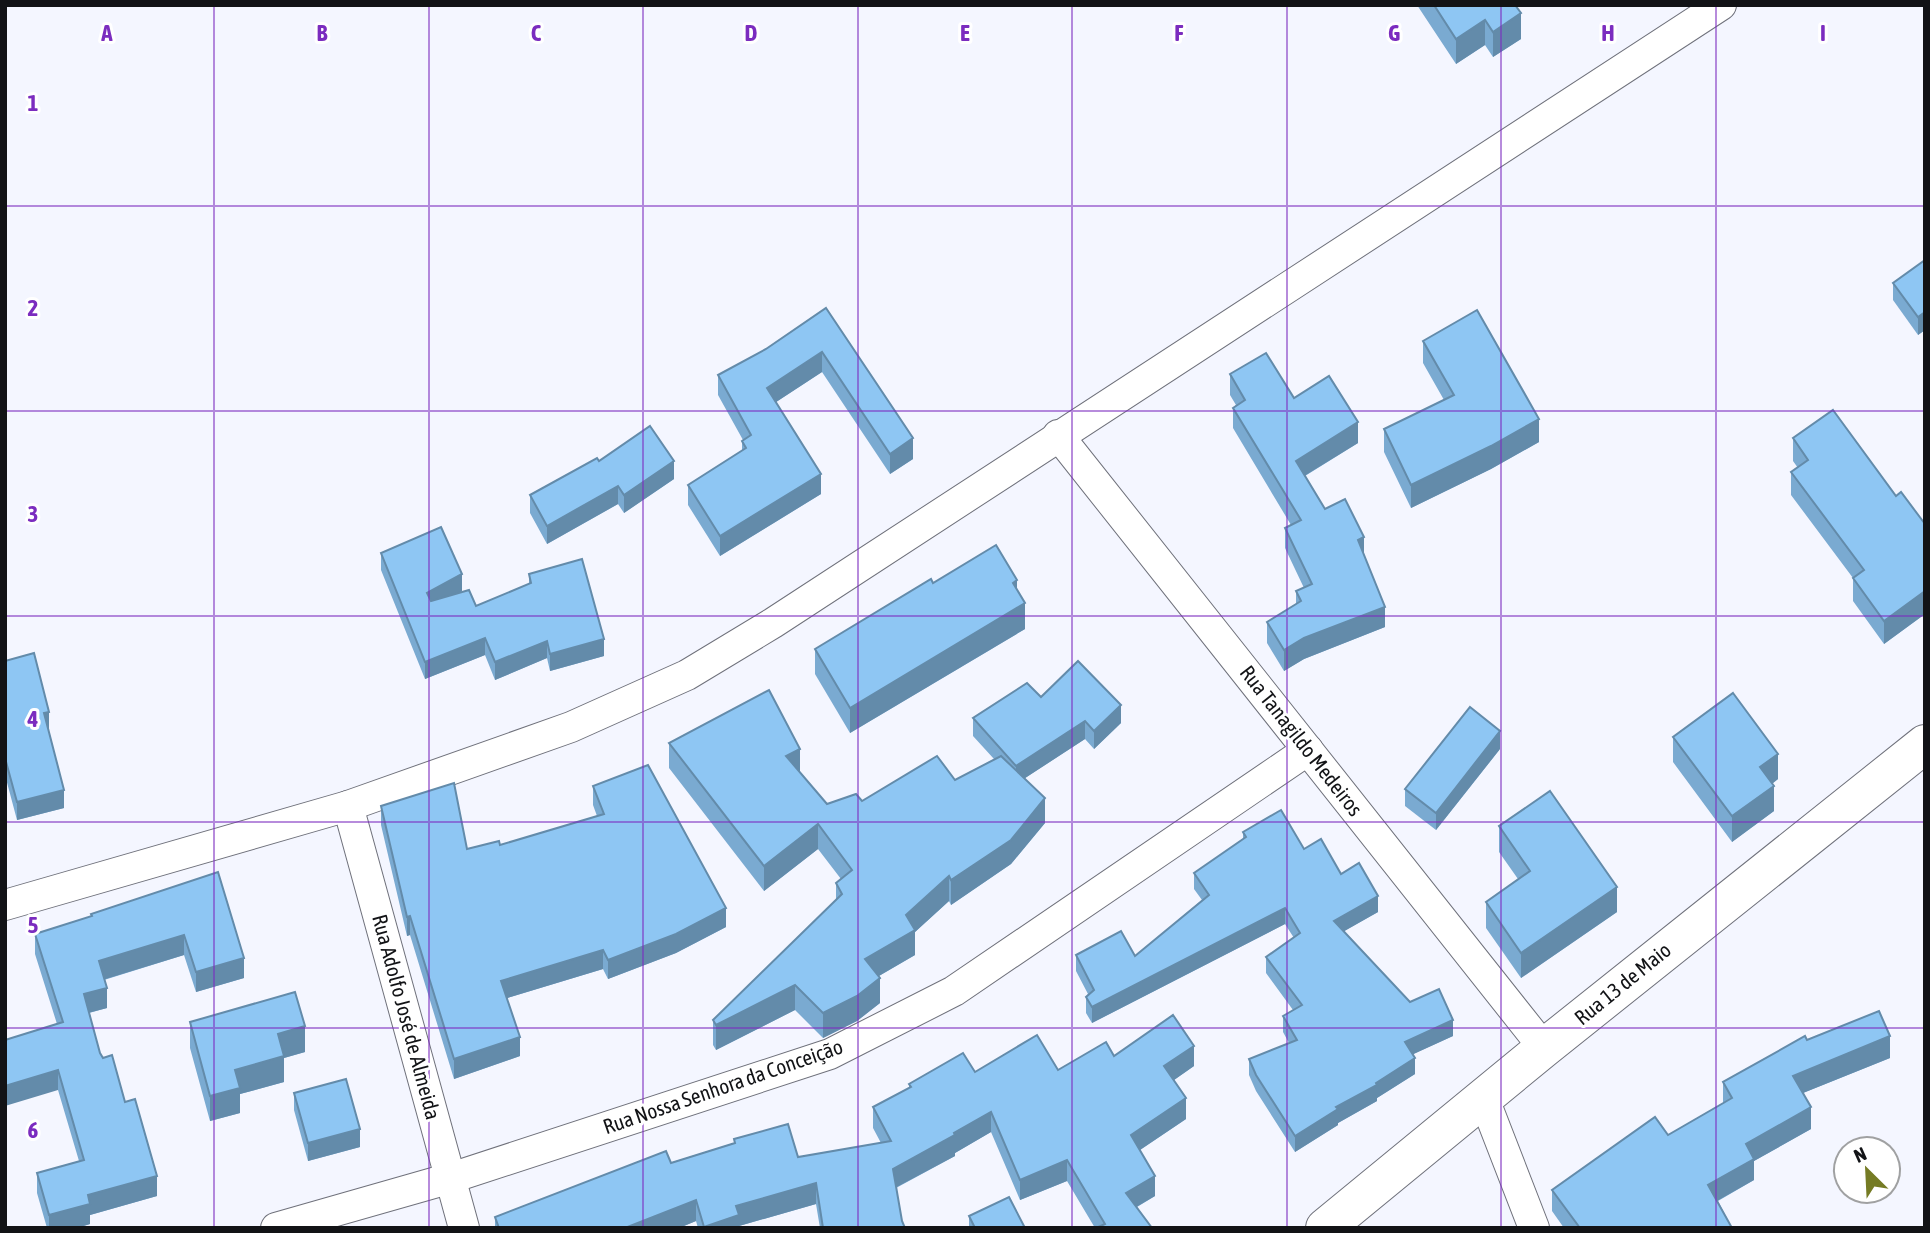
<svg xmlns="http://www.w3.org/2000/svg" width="1930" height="1233" font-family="'Asap Condensed',sans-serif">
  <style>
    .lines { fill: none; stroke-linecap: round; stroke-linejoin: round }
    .minor-casing { stroke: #6f717b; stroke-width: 32 }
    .secondary-casing { stroke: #6f717b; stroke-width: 40 }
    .minor { stroke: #fff; stroke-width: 30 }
    .secondary { stroke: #fff; stroke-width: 38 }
    .wall { fill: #7aaad1 }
    .shaded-wall { fill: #638baa }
    .building { fill: #8ec6f3; stroke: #638baa; stroke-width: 2 }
    .grid { fill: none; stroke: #7b2cbf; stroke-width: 2; stroke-opacity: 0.55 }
    .labels { text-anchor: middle; stroke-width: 6; stroke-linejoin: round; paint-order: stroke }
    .street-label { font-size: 21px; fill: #121316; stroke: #fff }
    .grid-label { font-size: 23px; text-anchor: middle; font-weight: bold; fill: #7b2cbf; stroke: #fff; stroke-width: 6; stroke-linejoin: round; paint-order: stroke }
  </style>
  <rect width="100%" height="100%" fill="#f4f6ff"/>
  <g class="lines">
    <!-- minor casing -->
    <g class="minor-casing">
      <g id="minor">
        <polyline points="1058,435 1544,1048"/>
        <polyline points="348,806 464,1228"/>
        <polyline points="5,905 348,806 571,727 687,675 773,623 1721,5"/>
        <polyline points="1484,1099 1534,1228"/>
        <polyline points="276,1228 451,1178 830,1054 954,991 1308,750"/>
      </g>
    </g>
    <!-- secondary casing -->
    <g class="secondary-casing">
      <polyline id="secondary" points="1325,1228 1544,1048 1925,744"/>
    </g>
    <!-- minor -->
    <use href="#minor" class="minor"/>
    <!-- secondary -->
    <use href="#secondary" class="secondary"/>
  </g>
  <!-- wall -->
  <g class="wall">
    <polygon points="1417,5 1515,5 1521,39 1493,57 1485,45 1456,64"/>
    <polygon points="1925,260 1925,330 1918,335 1893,300 1893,283"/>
    <polygon points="826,308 913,459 890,474 822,372 776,402 821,494 720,556 688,505 688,485 742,451 742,441 743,440 718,395 718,375 766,349"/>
    <polygon points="1423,341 1539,442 1491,469 1411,508 1384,452 1384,429 1444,400 1423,363"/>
    <polygon points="1230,374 1294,398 1358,443 1305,476 1325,509 1364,554 1385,627 1304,659 1284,671 1267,643 1267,622 1296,604 1296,591 1304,588 1285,548 1285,528 1291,525 1233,428 1233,408 1236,405 1230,395"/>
    <polygon points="1793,438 1896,496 1925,524 1925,614 1884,644 1853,601 1853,578 1791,495 1791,472 1798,468 1793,461"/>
    <polygon points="599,461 674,479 624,513 618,504 547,544 530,513 530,495"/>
    <polygon points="381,553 462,591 457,594 476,606 529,584 529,574 604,656 550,671 547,658 495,680 485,655 425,679 381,570"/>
    <polygon points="933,583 1017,590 1025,629 850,733 815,674 815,649"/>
    <polygon points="5,661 49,729 48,730 64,808 17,820 5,775"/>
    <polygon points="1041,697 1121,723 1094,749 1085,739 1025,778 1045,823 1011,864 951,905 949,901 915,932 915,955 879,976 880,1003 857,1021 823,1038 795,1010 716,1050 713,1045 713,1020 836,900 836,883 841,879 818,849 764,891 669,768 669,743 800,772 827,804 862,801 955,780 994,759 973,736 973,718"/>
    <polygon points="1673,737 1778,779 1772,784 1774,811 1732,842 1673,762"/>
    <polygon points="1500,749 1436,830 1405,806 1405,789"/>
    <polygon points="593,786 726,927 676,953 608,979 603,969 507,998 520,1056 454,1079 410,935 407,936 381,825 381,806 467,849 500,845 597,816 593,805"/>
    <polygon points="1499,826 1617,912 1521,978 1486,928 1486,902 1518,879 1499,852"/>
    <polygon points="1243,832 1304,849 1341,874 1378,912 1344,931 1410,1002 1453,1036 1413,1054 1415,1074 1377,1098 1377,1101 1338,1123 1338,1125 1295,1152 1256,1091 1249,1075 1249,1059 1289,1043 1283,1032 1283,1016 1293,1010 1266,973 1266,957 1294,938 1285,924 1092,1023 1086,1013 1086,997 1088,994 1076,971 1076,955 1135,956 1202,900 1194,889 1194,873 1243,839"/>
    <polygon points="218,872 244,978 196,992 184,955 104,980 107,1008 89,1013 100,1053 125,1102 157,1196 90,1215 90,1224 77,1228 47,1228 37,1193 37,1173 79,1161 58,1090 57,1024 35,954 35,934 91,917 91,914"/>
    <polygon points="190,1022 305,1052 284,1058 284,1082 240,1094 240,1113 210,1121 190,1048"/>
    <polygon points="1807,1040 1890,1058 1803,1093 1811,1129 1754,1161 1754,1180 1718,1201 1732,1228 1564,1228 1552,1211 1552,1190 1668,1135 1723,1103 1723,1082"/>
    <polygon points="1114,1056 1194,1066 1174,1080 1186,1119 1140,1150 1155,1196 1137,1207 1152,1228 1095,1228 1067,1181 1020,1200 991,1132 955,1153 955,1156 896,1188 902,1221 905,1228 820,1228 816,1204 739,1226 739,1228 698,1228 696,1221 679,1228 495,1228 495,1217 734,1143 734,1139 798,1157 881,1143 873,1128 873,1107 909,1088 909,1084 975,1072 1058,1070"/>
    <polygon points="294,1093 360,1147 308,1161 294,1110"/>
    <polygon points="969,1216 1025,1228 969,1228"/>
  </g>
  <!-- shaded-wall -->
  <g class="shaded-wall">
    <polygon points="1521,13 1521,39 1493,57 1493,32"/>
    <polygon points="1485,20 1485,45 1456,64 1456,39"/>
    <polygon points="1925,312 1925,330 1918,335 1918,317"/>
    <polygon points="822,352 822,372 767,408 767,388"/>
    <polygon points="1539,419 1539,442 1491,469 1411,508 1411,485"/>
    <polygon points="1358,422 1358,443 1296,481 1296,461"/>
    <polygon points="913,438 913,459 890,474 890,454"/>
    <polygon points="674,461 674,479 624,513 624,495"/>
    <polygon points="821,474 821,494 720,556 720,536"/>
    <polygon points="618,486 618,504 547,544 547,526"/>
    <polygon points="1364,537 1364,558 1358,540"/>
    <polygon points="462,574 462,591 427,610 427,593"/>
    <polygon points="1017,580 1017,606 1013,583"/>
    <polygon points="1925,591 1925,614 1884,644 1884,621"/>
    <polygon points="1025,603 1025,629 850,733 850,708"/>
    <polygon points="1385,607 1385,627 1304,659 1284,671 1284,650 1304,638"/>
    <polygon points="485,638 485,655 425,679 425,662"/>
    <polygon points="604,639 604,656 550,671 550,654"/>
    <polygon points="547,641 547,658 495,680 495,662"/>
    <polygon points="1121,705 1121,723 1094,749 1094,731"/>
    <polygon points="49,712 49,729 44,731 44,713"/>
    <polygon points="1085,721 1085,739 1016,784 1016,766"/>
    <polygon points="1500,731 1500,749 1436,830 1436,813"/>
    <polygon points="800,749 800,774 786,756"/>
    <polygon points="1778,754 1778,779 1760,793 1760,767"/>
    <polygon points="1774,786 1774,811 1732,842 1732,816"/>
    <polygon points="64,790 64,808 17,820 17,802"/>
    <polygon points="1045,798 1045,823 1011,864 951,905 951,880"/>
    <polygon points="818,824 818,849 764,891 764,866"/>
    <polygon points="949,876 949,901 915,932 915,955 865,984 865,959 906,915"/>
    <polygon points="1617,887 1617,912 1521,978 1521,953"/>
    <polygon points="1378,896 1378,912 1334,937 1334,921"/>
    <polygon points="726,908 726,927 676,953 608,979 608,960"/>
    <polygon points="1285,908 1285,924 1092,1023 1092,1007"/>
    <polygon points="410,916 410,935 407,936 407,917"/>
    <polygon points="184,935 184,955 99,981 99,961"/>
    <polygon points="603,950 603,969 501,1000 501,981"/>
    <polygon points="244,958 244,978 196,992 196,972"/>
    <polygon points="880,978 880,1003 857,1021 823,1038 823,1013"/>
    <polygon points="795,985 795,1010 716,1050 716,1025"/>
    <polygon points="107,988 107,1008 84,1014 84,994"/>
    <polygon points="1453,1020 1453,1036 1405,1058 1405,1042"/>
    <polygon points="305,1026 305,1052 284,1058 284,1082 240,1094 240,1113 210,1121 210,1096 235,1070 278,1034"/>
    <polygon points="1890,1036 1890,1058 1793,1097 1793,1076"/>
    <polygon points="520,1037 520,1056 454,1079 454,1059"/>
    <polygon points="1194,1046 1194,1066 1164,1087 1164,1066"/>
    <polygon points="1415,1058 1415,1074 1377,1098 1377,1101 1338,1123 1338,1125 1295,1152 1295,1136 1336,1107"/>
    <polygon points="58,1070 58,1090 5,1106 5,1086"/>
    <polygon points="1186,1098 1186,1119 1131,1156 1131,1135"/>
    <polygon points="1811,1107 1811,1129 1754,1161 1754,1180 1708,1206 1708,1185 1746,1144"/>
    <polygon points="991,1112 991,1132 955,1153 955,1156 893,1189 893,1169"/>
    <polygon points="360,1129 360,1147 308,1161 308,1143"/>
    <polygon points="1067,1160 1067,1181 1020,1200 1020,1180"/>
    <polygon points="157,1176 157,1196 90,1215 90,1224 77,1228 49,1228 49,1215 88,1195"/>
    <polygon points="1155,1176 1155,1196 1126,1213 1126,1193"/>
    <polygon points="816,1183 816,1204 739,1226 739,1228 704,1228 736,1206"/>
    <polygon points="696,1200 696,1221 679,1228 625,1228"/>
  </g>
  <!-- building -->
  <g class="building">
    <polygon points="1434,5 1515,5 1521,13 1493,32 1485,20 1456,39"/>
    <polygon points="1925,260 1925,312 1918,317 1893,283"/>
    <polygon points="826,308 913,438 890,454 822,352 767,388 821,474 720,536 688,485 746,448 742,441 751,435 718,375 766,349"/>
    <polygon points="1477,310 1539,419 1491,446 1411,485 1384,429 1454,395 1423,341"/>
    <polygon points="1266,353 1294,398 1329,376 1358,422 1296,461 1325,509 1345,499 1364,537 1358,540 1385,607 1304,638 1284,650 1267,622 1301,601 1296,591 1312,584 1285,528 1301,520 1233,408 1245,400 1230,374"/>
    <polygon points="1833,410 1896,496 1901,492 1925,524 1925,591 1884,621 1853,578 1864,570 1791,472 1808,460 1793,438"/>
    <polygon points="650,426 674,461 624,495 618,486 547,526 530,495 597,458 599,461"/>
    <polygon points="441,527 462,574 427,593 431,601 469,590 476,606 531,583 529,574 582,559 604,639 550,654 547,641 495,662 485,638 425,662 381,553"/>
    <polygon points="996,545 1017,580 1013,583 1025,603 850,708 815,649 931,579 933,583"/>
    <polygon points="34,653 49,712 44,713 64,790 17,802 5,758 5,661"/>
    <polygon points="1078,661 1121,705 1094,731 1085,721 1016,766 973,718 1027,683 1041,697"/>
    <polygon points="769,690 800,749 786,756 827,804 856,794 862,801 937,756 955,780 1001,756 1045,798 1011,840 951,880 949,876 906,915 915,930 865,959 880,978 857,996 823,1013 795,985 716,1025 713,1020 842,894 836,883 852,870 818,824 764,866 669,743"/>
    <polygon points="1733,693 1778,754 1760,767 1774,786 1732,816 1673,737"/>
    <polygon points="1470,707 1500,731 1436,813 1405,789"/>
    <polygon points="648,765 726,908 676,934 608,960 603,950 501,981 520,1037 454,1059 410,916 407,917 381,806 454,783 467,849 499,841 500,845 604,814 593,786"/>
    <polygon points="1550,791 1617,887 1521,953 1486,902 1530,871 1499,826"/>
    <polygon points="1281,810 1304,849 1321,839 1341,874 1359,863 1378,896 1334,921 1410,1002 1439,989 1453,1020 1405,1042 1415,1058 1376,1083 1377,1085 1336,1107 1338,1109 1295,1136 1256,1075 1249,1059 1297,1040 1283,1016 1302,1005 1266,957 1300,933 1285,908 1092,1007 1086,997 1094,990 1076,955 1121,931 1135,956 1209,895 1194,873 1246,837 1243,832"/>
    <polygon points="218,872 244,958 196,972 184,935 99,961 107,988 84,994 100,1053 103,1058 112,1055 125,1102 135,1099 157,1176 88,1195 90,1204 49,1215 37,1173 84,1160 58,1070 5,1086 5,1040 63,1022 35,934 92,916 91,914"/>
    <polygon points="295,992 305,1026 278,1034 284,1056 235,1070 240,1088 210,1096 190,1022"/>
    <polygon points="1879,1011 1890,1036 1793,1076 1811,1107 1746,1144 1754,1159 1708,1185 1732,1228 1580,1228 1552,1190 1655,1117 1668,1135 1732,1098 1723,1082 1805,1036 1807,1040"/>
    <polygon points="1173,1015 1194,1046 1164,1066 1186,1098 1131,1135 1155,1176 1126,1193 1152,1228 1096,1228 1105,1224 1067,1160 1020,1180 991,1112 954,1133 955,1135 893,1169 902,1221 905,1228 823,1228 816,1183 736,1206 739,1215 704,1227 696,1200 625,1228 499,1228 495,1217 666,1151 671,1163 735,1143 734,1139 788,1124 798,1157 891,1141 873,1107 911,1087 909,1084 963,1053 975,1072 1037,1035 1058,1070 1106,1042 1114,1056"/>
    <polygon points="346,1079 360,1129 308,1143 294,1093"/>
    <polygon points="1009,1197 1025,1228 975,1228 969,1216"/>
  </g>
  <!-- grid -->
  <path class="grid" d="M 214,5 L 214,1228M 429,5 L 429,1228M 643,5 L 643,1228M 858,5 L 858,1228M 1072,5 L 1072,1228M 1287,5 L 1287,1228M 1501,5 L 1501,1228M 1716,5 L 1716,1228M 5,206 L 1925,206M 5,411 L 1925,411M 5,616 L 1925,616M 5,822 L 1925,822M 5,1028 L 1925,1028"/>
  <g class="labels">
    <!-- street labels -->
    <g class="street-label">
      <text transform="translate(1301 741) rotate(52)" y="7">Rua Tanagildo Medeiros</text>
      <text transform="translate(1623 984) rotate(-39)" y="7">Rua 13 de Maio</text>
      <text transform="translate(406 1017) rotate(75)" y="7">Rua Adolfo José de Almeida</text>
      <text transform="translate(723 1087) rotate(-19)" y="7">Rua Nossa Senhora da Conceição</text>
    </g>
  </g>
  <g class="grid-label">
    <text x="107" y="41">A</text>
    <text x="322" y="41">B</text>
    <text x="536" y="41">C</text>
    <text x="751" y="41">D</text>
    <text x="965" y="41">E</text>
    <text x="1179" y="41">F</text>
    <text x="1394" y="41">G</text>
    <text x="1608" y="41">H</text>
    <text x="1823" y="41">I</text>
    <text x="33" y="111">1</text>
    <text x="33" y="316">2</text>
    <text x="33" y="522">3</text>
    <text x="33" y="727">4</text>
    <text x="33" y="933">5</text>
    <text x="33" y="1138">6</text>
  </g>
  <!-- border -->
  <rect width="1930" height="1233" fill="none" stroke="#121316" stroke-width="14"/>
  <!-- north arrow -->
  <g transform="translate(1867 1170) rotate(336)"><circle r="33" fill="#ffffff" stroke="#a0a1a2" stroke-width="2"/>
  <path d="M0-5L12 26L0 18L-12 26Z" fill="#757b24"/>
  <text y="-10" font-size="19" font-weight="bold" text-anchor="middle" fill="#121316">N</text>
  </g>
</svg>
